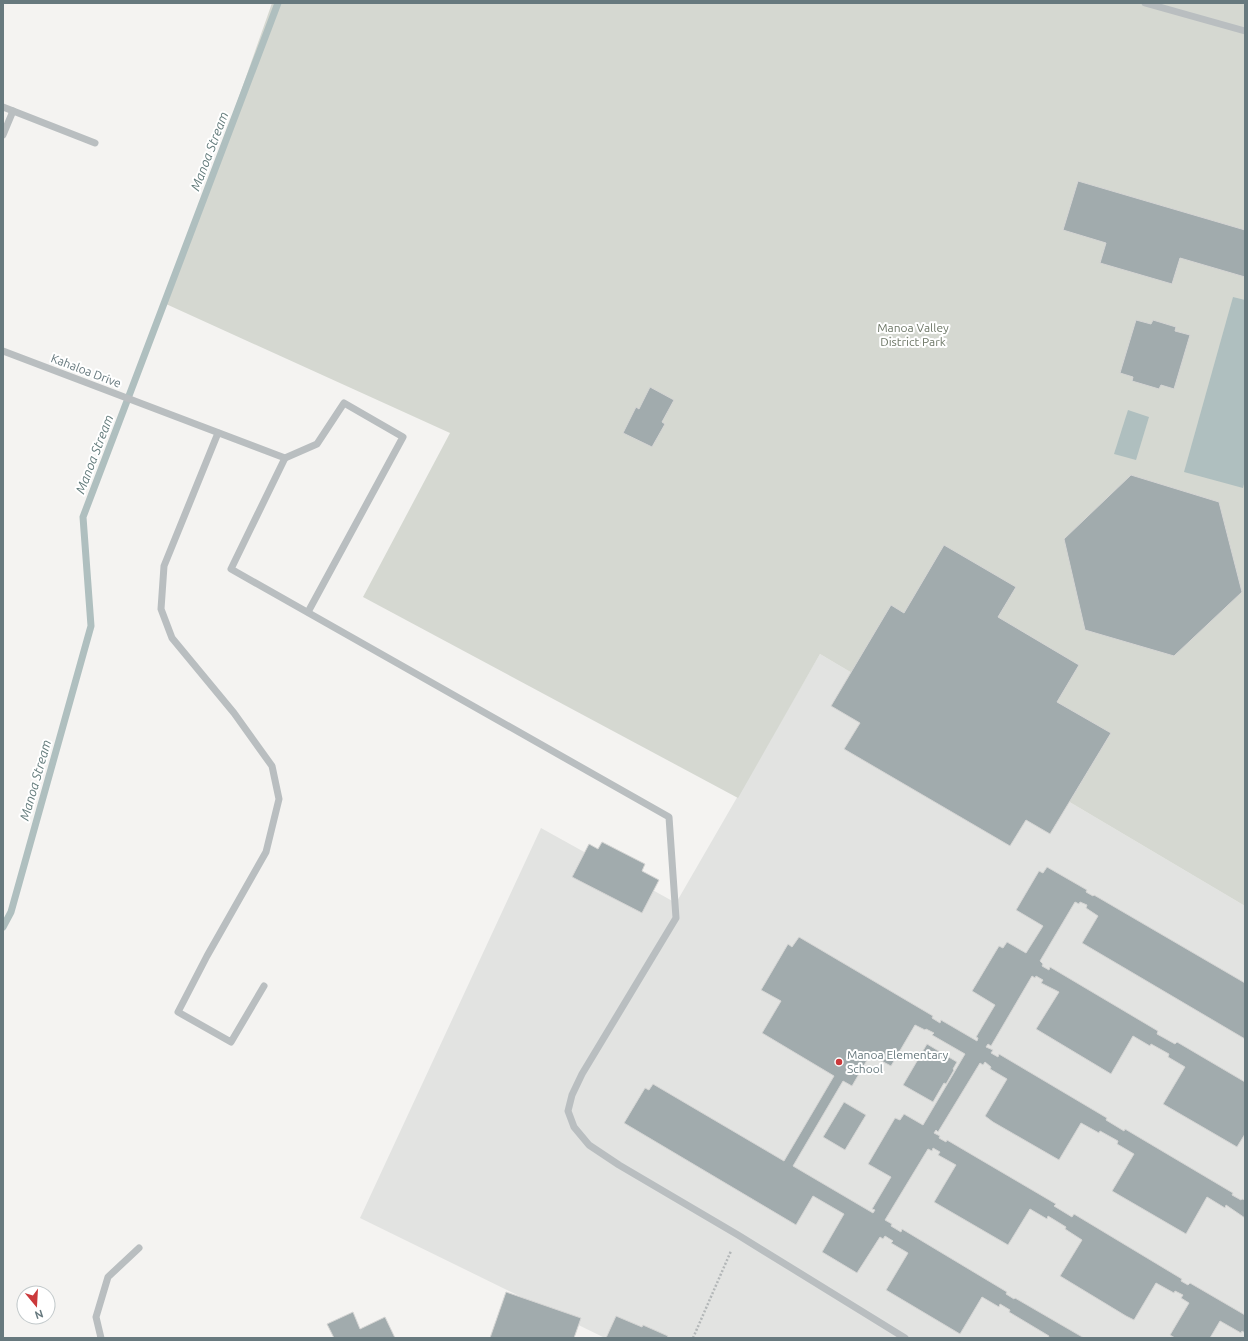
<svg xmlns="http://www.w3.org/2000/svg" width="1248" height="1341" font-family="Ubuntu,sans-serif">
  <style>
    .built { fill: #e2e3e1 }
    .green { fill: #d5d8d1 }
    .water { fill: #afbfbf }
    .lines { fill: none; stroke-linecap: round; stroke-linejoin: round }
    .stream { stroke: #afbfbf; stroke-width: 7 }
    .building { fill: #a1abad; stroke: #d5d5d4; fill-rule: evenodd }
    .path { stroke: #b3b7b8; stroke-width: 2.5; stroke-dasharray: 2 2; stroke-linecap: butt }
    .minor { stroke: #b9bec0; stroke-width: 7 }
    .poi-dot { fill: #cb393b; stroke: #fff; stroke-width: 1.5 }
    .labels { text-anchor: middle; stroke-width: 4; stroke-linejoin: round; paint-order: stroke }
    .park-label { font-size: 12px; fill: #6c7665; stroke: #fff }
    .street-label { font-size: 12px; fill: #67797e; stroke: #fff }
    .poi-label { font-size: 12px; fill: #67797e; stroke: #fff; text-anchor: start }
    .water-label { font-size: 13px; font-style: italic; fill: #637b7b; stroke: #fff }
  </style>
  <rect width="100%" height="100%" fill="#f4f3f1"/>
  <!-- built -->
  <polygon class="built" points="820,654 1245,906 1245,1338 605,1338 360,1218 541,828 676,903"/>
  <!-- green -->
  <polygon class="green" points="272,3 1245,3 1245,906 820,654 738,798 363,597 450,433 166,304"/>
  <!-- water -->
  <g class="water">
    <polygon points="1233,297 1245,300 1245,480 1243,488 1184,472"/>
    <polygon points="1128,410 1149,417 1136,460 1114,454"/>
  </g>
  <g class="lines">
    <!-- stream -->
    <polyline class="stream" points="3,927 11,912 91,626 83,517 278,3"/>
  </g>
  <!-- building -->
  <g class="building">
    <polygon points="1078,181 1245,230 1245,277 1180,258 1172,284 1100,263 1106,243 1063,230"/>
    <polygon points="1136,320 1151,324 1153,320 1176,327 1175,331 1190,335 1174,389 1161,385 1159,389 1132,381 1133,377 1120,373"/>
    <polygon points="650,387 674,400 662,422 665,424 652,447 623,433 636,407 639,409"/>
    <polygon points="1131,475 1219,502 1242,592 1174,656 1085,630 1064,539"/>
    <polygon points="944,545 1016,587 998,617 1079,665 1057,702 1111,733 1050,834 1026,820 1010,846 844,749 860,723 831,706 891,605 904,613"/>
    <polygon points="602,842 645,864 642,871 659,880 642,913 572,877 589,844 598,849"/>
    <path d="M 1047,867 L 1087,890 L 1086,892 L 1093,896 L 1094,895 L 1245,983 L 1245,1039 L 1082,943 L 1098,916 L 1086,908 L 1087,905 L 1080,902 L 1079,904 L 1075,902 L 1040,961 L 1043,964 L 1042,966 L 1049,970 L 1050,967 L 1158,1031 L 1157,1034 L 1175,1044 L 1177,1042 L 1245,1082 L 1245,1134 L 1237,1147 L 1163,1104 L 1185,1067 L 1168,1057 L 1169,1054 L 1151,1044 L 1150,1046 L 1133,1036 L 1111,1074 L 1036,1029 L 1059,992 L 1041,983 L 1043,980 L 1036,976 L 1035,978 L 1032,976 L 991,1046 L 988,1044 L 986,1047 L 993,1050 L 991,1053 L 998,1057 L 999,1054 L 1107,1118 L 1106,1120 L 1124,1131 L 1125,1129 L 1233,1193 L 1232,1195 L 1241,1200 L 1242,1199 L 1245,1200 L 1245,1218 L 1226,1205 L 1225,1208 L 1207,1197 L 1186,1234 L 1112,1191 L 1134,1154 L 1117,1144 L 1118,1141 L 1100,1131 L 1099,1133 L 1081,1123 L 1059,1160 L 993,1122 L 985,1116 L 1007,1079 L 990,1069 L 991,1067 L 985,1062 L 983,1065 L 980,1063 L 938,1132 L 936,1130 L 934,1133 L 940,1136 L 939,1138 L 946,1142 L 947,1140 L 1056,1204 L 1054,1206 L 1072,1217 L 1074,1214 L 1182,1279 L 1181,1281 L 1188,1285 L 1190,1283 L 1245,1315 L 1245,1333 L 1242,1331 L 1241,1333 L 1220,1321 L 1210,1338 L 1175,1338 L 1170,1335 L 1189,1303 L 1181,1298 L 1183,1295 L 1175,1291 L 1174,1293 L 1156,1283 L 1134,1320 L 1126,1316 L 1060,1276 L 1082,1240 L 1065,1229 L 1066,1227 L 1048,1216 L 1047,1219 L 1030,1209 L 1008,1245 L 934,1202 L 956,1165 L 938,1155 L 940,1152 L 933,1148 L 932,1151 L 928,1149 L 885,1220 L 892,1224 L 891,1226 L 901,1232 L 902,1229 L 1007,1292 L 1006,1294 L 1014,1299 L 1015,1298 L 1084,1338 L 1048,1338 L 1049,1336 L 1009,1312 L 1010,1310 L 1000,1304 L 999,1307 L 982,1297 L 960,1334 L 886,1290 L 908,1253 L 891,1243 L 893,1241 L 885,1236 L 883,1239 L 880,1237 L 857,1273 L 822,1252 L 844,1214 L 813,1196 L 796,1225 L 624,1123 L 645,1088 L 649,1090 L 653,1084 L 784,1161 L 834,1076 L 762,1033 L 781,1001 L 761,990 L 788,944 L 792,947 L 799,937 L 933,1016 L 932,1018 L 940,1023 L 941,1020 L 977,1041 L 978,1038 L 976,1037 L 995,1005 L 972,991 L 999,946 L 1003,948 L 1007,942 L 1026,953 L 1043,926 L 1016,910 L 1039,871 L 1043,873 ZM 915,1025 L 925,1030 L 926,1029 L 934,1033 L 932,1035 L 965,1054 L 923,1125 L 904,1114 L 900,1120 L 895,1118 L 868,1164 L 891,1177 L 872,1209 L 875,1210 L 873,1213 L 793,1166 L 843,1081 L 852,1086 L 870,1055 L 891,1066 Z"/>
    <polygon points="927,1044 957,1062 953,1069 954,1070 946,1084 944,1083 933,1102 903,1085"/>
    <polygon points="844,1102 866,1115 845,1150 823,1137"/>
    <polygon points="506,1292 581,1318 574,1338 490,1338"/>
    <polygon points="353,1312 360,1329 385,1317 395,1338 334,1338 327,1324"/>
    <polygon points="616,1316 642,1327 643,1325 668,1336 667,1338 606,1338"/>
  </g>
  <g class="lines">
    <!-- path -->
    <polyline class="path" points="693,1338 731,1251"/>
    <!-- minor -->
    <g class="minor">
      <polyline points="1145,3 1245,31"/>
      <polyline points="3,107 95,143"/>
      <polyline points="3,135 13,111"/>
      <polyline points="3,351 285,458 231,569 669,817 676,918 582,1074 572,1095 568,1111 574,1127 589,1145 619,1165 738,1235 905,1338"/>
      <polyline points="218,433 164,566 161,609 172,638 234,713 272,766 279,799 266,852 207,956 178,1012 231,1042 264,986"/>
      <polyline points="285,458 317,444 344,403 403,437 308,612"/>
      <polyline points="101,1338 96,1317 108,1277 139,1248"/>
    </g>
  </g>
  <!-- markers -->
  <circle class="poi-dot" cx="839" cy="1062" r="4"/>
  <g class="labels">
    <!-- park labels -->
    <g class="park-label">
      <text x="913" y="332">Manoa Valley<tspan x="913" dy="14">District Park</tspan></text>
    </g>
    <!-- street labels -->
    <g class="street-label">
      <text transform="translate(86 371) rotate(21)" y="4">Kahaloa Drive</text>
    </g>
    <!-- poi labels -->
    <g class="poi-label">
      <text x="847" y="1059">Manoa Elementary<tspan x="847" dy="14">School</tspan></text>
    </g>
    <!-- water labels -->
    <g class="water-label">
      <text transform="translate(209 151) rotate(-69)" y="5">Manoa Stream</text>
      <text transform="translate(94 454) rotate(-69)" y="5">Manoa Stream</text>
      <text transform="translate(35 780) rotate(-74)" y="5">Manoa Stream</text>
    </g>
  </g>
  <!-- border -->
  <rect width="1248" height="1341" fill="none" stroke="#67797e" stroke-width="8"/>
  <!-- north arrow -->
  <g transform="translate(36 1305) rotate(162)"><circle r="19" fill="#ffffff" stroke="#c2c9cb"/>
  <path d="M0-3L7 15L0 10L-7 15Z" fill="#cb393b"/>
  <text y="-6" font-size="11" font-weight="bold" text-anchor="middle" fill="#67797e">N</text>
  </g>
</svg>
